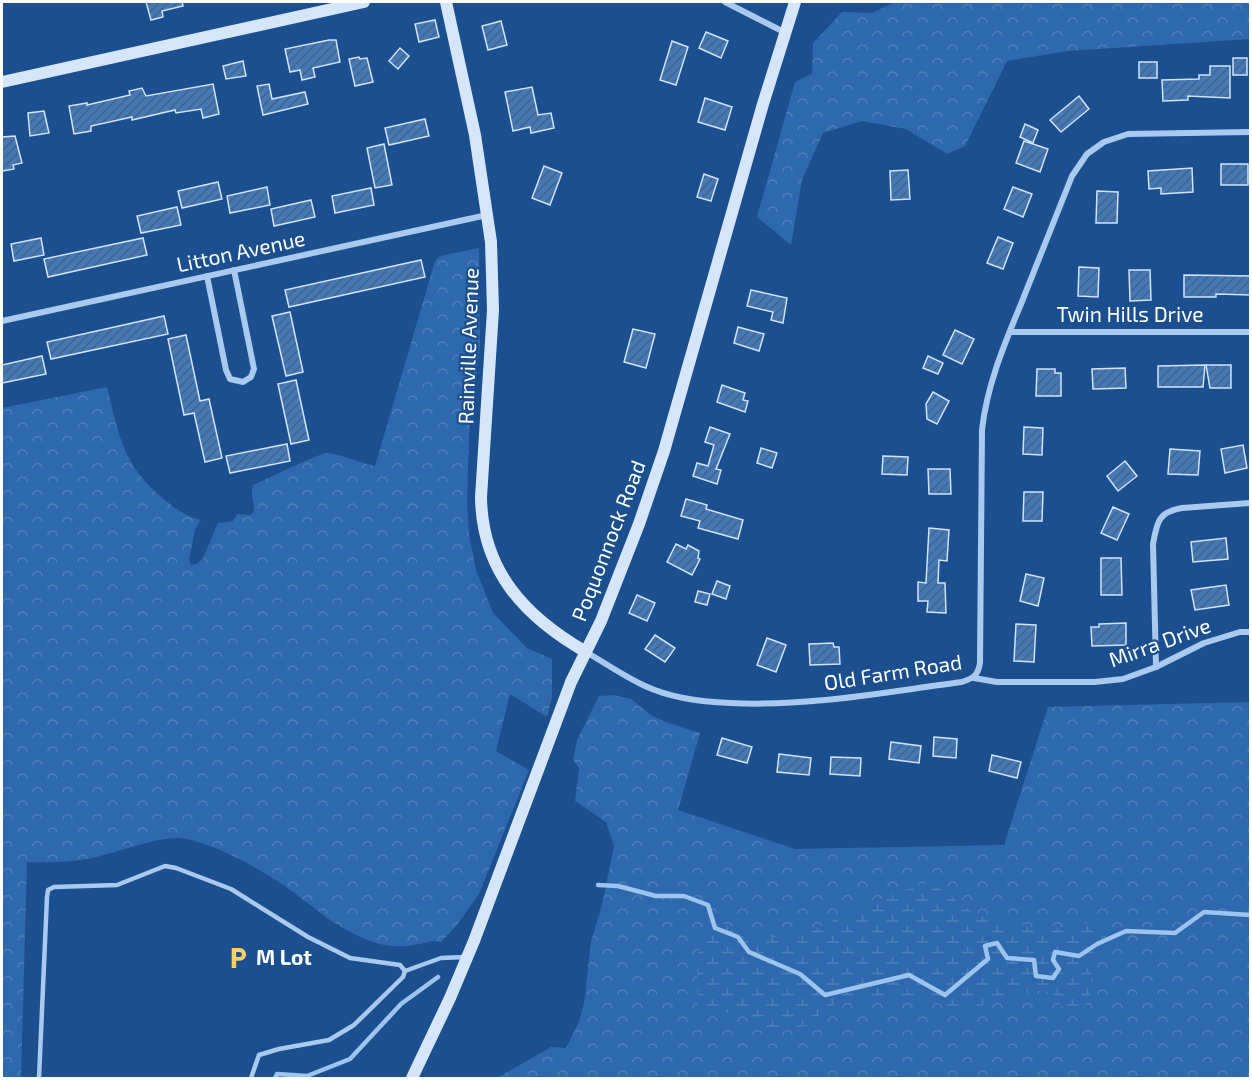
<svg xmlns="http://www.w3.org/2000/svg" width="1252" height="1080" font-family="'Exo 2',sans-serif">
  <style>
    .forest { fill: url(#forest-crowns) }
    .wetland { fill: url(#wetland-marsh) }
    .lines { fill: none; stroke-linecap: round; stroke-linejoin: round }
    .stream { stroke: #9cc4f0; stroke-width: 4.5 }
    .building { fill: url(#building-hatch); stroke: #cfe3fa; stroke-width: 1.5 }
    .lane { stroke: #a9c9ee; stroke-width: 4.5 }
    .street { stroke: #a9c9ee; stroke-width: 6 }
    .secondary { stroke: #d6e6fa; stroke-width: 12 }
    .labels { text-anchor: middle; stroke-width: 4.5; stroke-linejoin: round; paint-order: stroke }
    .street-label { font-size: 21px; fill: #fff; stroke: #1b4f8f }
    .poi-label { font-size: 21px; font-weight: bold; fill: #fff; stroke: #1b4f8f; text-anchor: start }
  </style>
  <defs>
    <pattern id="forest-crowns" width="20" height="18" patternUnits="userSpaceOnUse" patternTransform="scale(1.5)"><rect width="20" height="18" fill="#2e69ad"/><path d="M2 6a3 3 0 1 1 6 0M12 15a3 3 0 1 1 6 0" fill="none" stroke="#4d80b9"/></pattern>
    <pattern id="wetland-marsh" width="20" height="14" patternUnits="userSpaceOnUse" patternTransform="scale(1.5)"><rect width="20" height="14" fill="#2e69ad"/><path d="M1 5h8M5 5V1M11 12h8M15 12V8" fill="none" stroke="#4d80b9"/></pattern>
    <pattern id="building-hatch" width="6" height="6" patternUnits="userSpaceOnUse" patternTransform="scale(1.5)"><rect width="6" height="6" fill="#4478b7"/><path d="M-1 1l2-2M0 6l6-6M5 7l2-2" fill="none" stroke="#486282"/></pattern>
  </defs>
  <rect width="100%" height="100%" fill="#1b4f8f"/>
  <!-- forest -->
  <g class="forest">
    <polygon points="895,2 1250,2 1250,39 1068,51 1007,61 965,146 947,154 906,129 862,121 823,133 802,180 791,245 757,217 795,82 812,74 813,43 842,12 872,13"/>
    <path d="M 479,248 L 480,345 L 469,436 L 467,502 L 469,534 L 476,570 L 493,613 L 527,648 L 552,659 L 552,697 L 547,717 L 510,694 L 496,751 L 529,770 L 479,894 L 457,925 L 441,942 C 432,940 427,942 419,944 C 401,948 386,947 370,941 C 337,928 320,912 293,892 C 269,874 238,857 210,846 C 200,843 189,838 179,838 C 154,838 128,849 104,855 C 79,862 53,863 27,862 L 21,1078 L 2,1078 L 2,408 L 107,387 C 119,436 123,466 165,500 C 176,509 187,517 201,520 L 195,530 L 189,560 L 191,565 L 197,564 L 203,558 L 218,523 L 233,521 L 237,514 L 250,515 L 254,512 C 255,503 250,494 253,485 C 265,480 321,452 328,453 C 344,455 360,463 375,466 L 435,261 L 440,256 Z"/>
    <polygon points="614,695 631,699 652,716 669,723 700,733 678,810 795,849 1004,845 1048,707 1250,702 1250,1078 497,1078 551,1047 566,1048 578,1024 584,1004 591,941 602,905 614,846 606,822 575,801 579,768 573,760 577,740 599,696"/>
  </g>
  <!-- wetland -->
  <path class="wetland" d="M 921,884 L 929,884 L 949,893 L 959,904 L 988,920 L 1005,921 L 1032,928 L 1050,924 L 1066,932 L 1088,922 L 1098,924 L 1104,939 L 1103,952 L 1091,970 L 1091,993 L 1085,1006 L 1073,1014 L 1060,1005 L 1052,992 L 1038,991 L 1007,997 L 967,1010 L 947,1007 L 926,998 L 913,995 L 893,998 L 858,997 L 841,1001 L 822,1012 L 809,1025 L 795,1029 L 771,1029 L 742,1015 L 724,1012 L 700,1012 L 697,1008 C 699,989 692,931 712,921 L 773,937 L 799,937 L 854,910 Z"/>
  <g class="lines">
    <!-- stream -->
    <g class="stream">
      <polyline points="598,885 618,886 656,896 684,896 708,905 715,928 738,937 749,952 800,974 825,995 909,975 945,995 988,959 985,946 997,943 1007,958 1034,960 1036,976 1053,978 1059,969 1053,960 1055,952 1079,956 1097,944 1126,931 1175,933 1204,912 1250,915"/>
      <polyline points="275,1078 277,1074 307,1076 350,1059 401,1004 438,977"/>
    </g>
  </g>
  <!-- building -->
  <g class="building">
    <polygon points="146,2 182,2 183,6 162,11 163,17 151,20"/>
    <polygon points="435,20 439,37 419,42 415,24"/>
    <polygon points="501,21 507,45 488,50 482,26"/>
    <polygon points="706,32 728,41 721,58 699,48"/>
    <polygon points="329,40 336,40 340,62 313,68 315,77 302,80 300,70 290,72 285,49"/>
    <polygon points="672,41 688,47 676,85 660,80"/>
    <polygon points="400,48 409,56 398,69 389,61"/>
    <polygon points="359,57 360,59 367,58 373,82 355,86 349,59"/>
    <rect x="1233" y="58" width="14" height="17"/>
    <polygon points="243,61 246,76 226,79 223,66"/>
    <rect x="1139" y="62" width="18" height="16"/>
    <polygon points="1210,66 1230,66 1230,98 1188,96 1188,100 1163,101 1162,80 1199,79 1199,75 1210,75"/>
    <polygon points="213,84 219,114 203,118 201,109 176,113 175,110 132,120 132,117 91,126 91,131 74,134 69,106 87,103 87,105 130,95 129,91 142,88 146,96"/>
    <polygon points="269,84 272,99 305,92 308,104 263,115 257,86"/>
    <polygon points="532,87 538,115 551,113 554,128 531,133 530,127 513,131 505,92"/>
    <polygon points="1079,96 1089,109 1061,132 1050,120"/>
    <polygon points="705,98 732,107 725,130 698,122"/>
    <polygon points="44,111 49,133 30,136 28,113"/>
    <polygon points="425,119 429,136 389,145 385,128"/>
    <polygon points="1025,124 1038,130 1033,143 1020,137"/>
    <polygon points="15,136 22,163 13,165 14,169 2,171 2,137"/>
    <polygon points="1024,141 1048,149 1040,172 1016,163"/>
    <polygon points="384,144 392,185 375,188 367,148"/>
    <rect x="1221" y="164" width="27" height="21"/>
    <polygon points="544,166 562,173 550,205 532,198"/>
    <polygon points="1192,168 1193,192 1161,194 1161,188 1149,189 1148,171"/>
    <polygon points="908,170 910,199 891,200 890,171"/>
    <polygon points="704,174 718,179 711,201 697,197"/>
    <polygon points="218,182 222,199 182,208 178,191"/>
    <polygon points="267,187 270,205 230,213 227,196"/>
    <polygon points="1013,187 1032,194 1023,217 1004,209"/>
    <polygon points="371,188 374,205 335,213 332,196"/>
    <polygon points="1097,191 1118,192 1117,223 1096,223"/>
    <polygon points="311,200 315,217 274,226 271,209"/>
    <polygon points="177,207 181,225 141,233 137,216"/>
    <polygon points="998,237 1013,243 1003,269 987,263"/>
    <polygon points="41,238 44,255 14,261 11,244"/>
    <polygon points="143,238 147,255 48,277 44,259"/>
    <polygon points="421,260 425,277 289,307 285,290"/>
    <polygon points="1079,267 1099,268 1098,297 1078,296"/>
    <polygon points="1129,270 1150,270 1151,300 1130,301"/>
    <polygon points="1184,275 1251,276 1251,295 1216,294 1216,297 1184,297"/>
    <polygon points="751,290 787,298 783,323 771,320 773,312 747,306"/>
    <polygon points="290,312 303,372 286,376 272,316"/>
    <polygon points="164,316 168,334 51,359 47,342"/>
    <polygon points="738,327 764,334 759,351 734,343"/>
    <polygon points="633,329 655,334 646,368 624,362"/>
    <polygon points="955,330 974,339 962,364 943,355"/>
    <polygon points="186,335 200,401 209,399 222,458 205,462 194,413 184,415 168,339"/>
    <polygon points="42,356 46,374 2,383 2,365"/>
    <polygon points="928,356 943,363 938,374 923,368"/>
    <polygon points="1205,365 1203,387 1158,387 1158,366"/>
    <polygon points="1206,365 1231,365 1231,388 1210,388"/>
    <polygon points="1125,368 1126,388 1093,389 1092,369"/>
    <polygon points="1037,369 1055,369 1055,373 1061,373 1061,396 1036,396"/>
    <polygon points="296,380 309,440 291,444 278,384"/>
    <polygon points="722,385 745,393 743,400 748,401 745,412 717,402"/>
    <polygon points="933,392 949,401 937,424 927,419 926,404"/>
    <polygon points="710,427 730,434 716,469 721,470 717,484 693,476 697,463 708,466 714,445 705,442"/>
    <polygon points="1024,427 1043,428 1042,455 1023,454"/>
    <polygon points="287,444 290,461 230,473 226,456"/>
    <polygon points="1243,445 1247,468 1225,473 1221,449"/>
    <polygon points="761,448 777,453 772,468 757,463"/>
    <polygon points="1170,449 1200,451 1198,475 1168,474"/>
    <polygon points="883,456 908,457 907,475 882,474"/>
    <polygon points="1125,461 1137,476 1118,491 1107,476"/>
    <polygon points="928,469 950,469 951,494 929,494"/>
    <polygon points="1024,492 1043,492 1042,521 1023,521"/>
    <polygon points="686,499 707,505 706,509 743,520 738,539 698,528 700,521 681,516"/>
    <polygon points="1113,507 1129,514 1117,540 1101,533"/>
    <polygon points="929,528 949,530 947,561 939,560 938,583 945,583 946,613 927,612 928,601 918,601 918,582 926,583"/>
    <polygon points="1226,538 1228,559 1193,562 1191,542"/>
    <polygon points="676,544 686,549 688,545 699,551 698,558 700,559 692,575 667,562"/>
    <polygon points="1101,558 1121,558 1122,595 1101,595"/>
    <polygon points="1026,574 1044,578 1038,606 1020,601"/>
    <polygon points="717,581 730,586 726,599 712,594"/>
    <polygon points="1226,585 1229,605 1195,610 1191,590"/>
    <polygon points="698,591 710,594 707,605 695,602"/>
    <polygon points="637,595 655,603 647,621 629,613"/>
    <polygon points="1126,623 1126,645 1092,646 1091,627 1099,627 1099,624"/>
    <polygon points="1016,624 1036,625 1034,662 1014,661"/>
    <polygon points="655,635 675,648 665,662 645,649"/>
    <polygon points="767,638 786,645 776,672 757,665"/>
    <polygon points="833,643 834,647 839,647 840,664 810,665 809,644"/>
    <polygon points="934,737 957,739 956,758 933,756"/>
    <polygon points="722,738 752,747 747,763 717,755"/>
    <polygon points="891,742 921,746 919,763 889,759"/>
    <polygon points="779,754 811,758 809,775 777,772"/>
    <polygon points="992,755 1021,762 1017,778 989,771"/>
    <polygon points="831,757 861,758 860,776 830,774"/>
  </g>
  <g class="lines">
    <!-- lane -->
    <g class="lane">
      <polyline points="39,1078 47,897 48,890 54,887 117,885 165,866 176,868 231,889 308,937 350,958 400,965 405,971"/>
      <polyline points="251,1078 259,1055 279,1049 329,1040 354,1025 403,977 405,971 441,958 465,957"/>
    </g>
    <!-- street -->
    <g class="street">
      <polyline points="725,2 784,32"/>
      <polyline points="207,276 226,370 230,379 243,382 251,377 254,369 234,270"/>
      <polyline points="2,321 487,215"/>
      <polyline points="1010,332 1250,332"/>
      <path d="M 586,652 C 605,663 625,677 645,686 C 671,698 702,702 730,703 C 809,707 885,692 962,682 C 974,678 978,675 980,663 L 982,430 C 987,385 1004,345 1021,304 C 1038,261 1055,219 1072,176 L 1087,154 L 1104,142 L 1128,134 L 1250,132"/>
      <path d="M 1156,667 L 1153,544 C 1157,522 1158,512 1182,508 L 1250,503"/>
      <polyline points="974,678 997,682 1095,682 1123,679 1156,667 1204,643 1240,632 1250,632"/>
    </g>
    <!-- secondary -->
    <g class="secondary">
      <path d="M 446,2 L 475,135 L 491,242 L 493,310 L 481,497 C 482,571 525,617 586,652"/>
      <polyline points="2,82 364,2"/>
      <polyline points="412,1078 450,998 474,941 571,682 601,621 639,524 664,451 763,104 795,2"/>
    </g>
  </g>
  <!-- icons -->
  <defs>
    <g id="parking-bare" transform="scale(1.8)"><path d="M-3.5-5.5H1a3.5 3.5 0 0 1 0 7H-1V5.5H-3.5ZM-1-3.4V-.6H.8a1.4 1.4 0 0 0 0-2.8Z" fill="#ffd166" stroke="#1b4f8f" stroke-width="2.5" paint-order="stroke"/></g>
  </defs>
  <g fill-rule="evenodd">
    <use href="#parking-bare" x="238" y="958"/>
  </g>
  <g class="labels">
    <!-- street labels -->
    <g class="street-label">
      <text transform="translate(241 252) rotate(-12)" y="7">Litton Avenue</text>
      <text x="1130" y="322">Twin Hills Drive</text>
      <text transform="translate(469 346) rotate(-88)" y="7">Rainville Avenue</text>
      <text transform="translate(609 541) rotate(-69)" y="7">Poquonnock Road</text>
      <text transform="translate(1160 643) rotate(-20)" y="7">Mirra Drive</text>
      <text transform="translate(893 673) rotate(-9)" y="7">Old Farm Road</text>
    </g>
    <!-- poi labels -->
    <g class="poi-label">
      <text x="256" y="965">M Lot</text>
    </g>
  </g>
  <!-- border -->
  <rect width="1252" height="1080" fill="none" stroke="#ffffff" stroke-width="6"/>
</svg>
